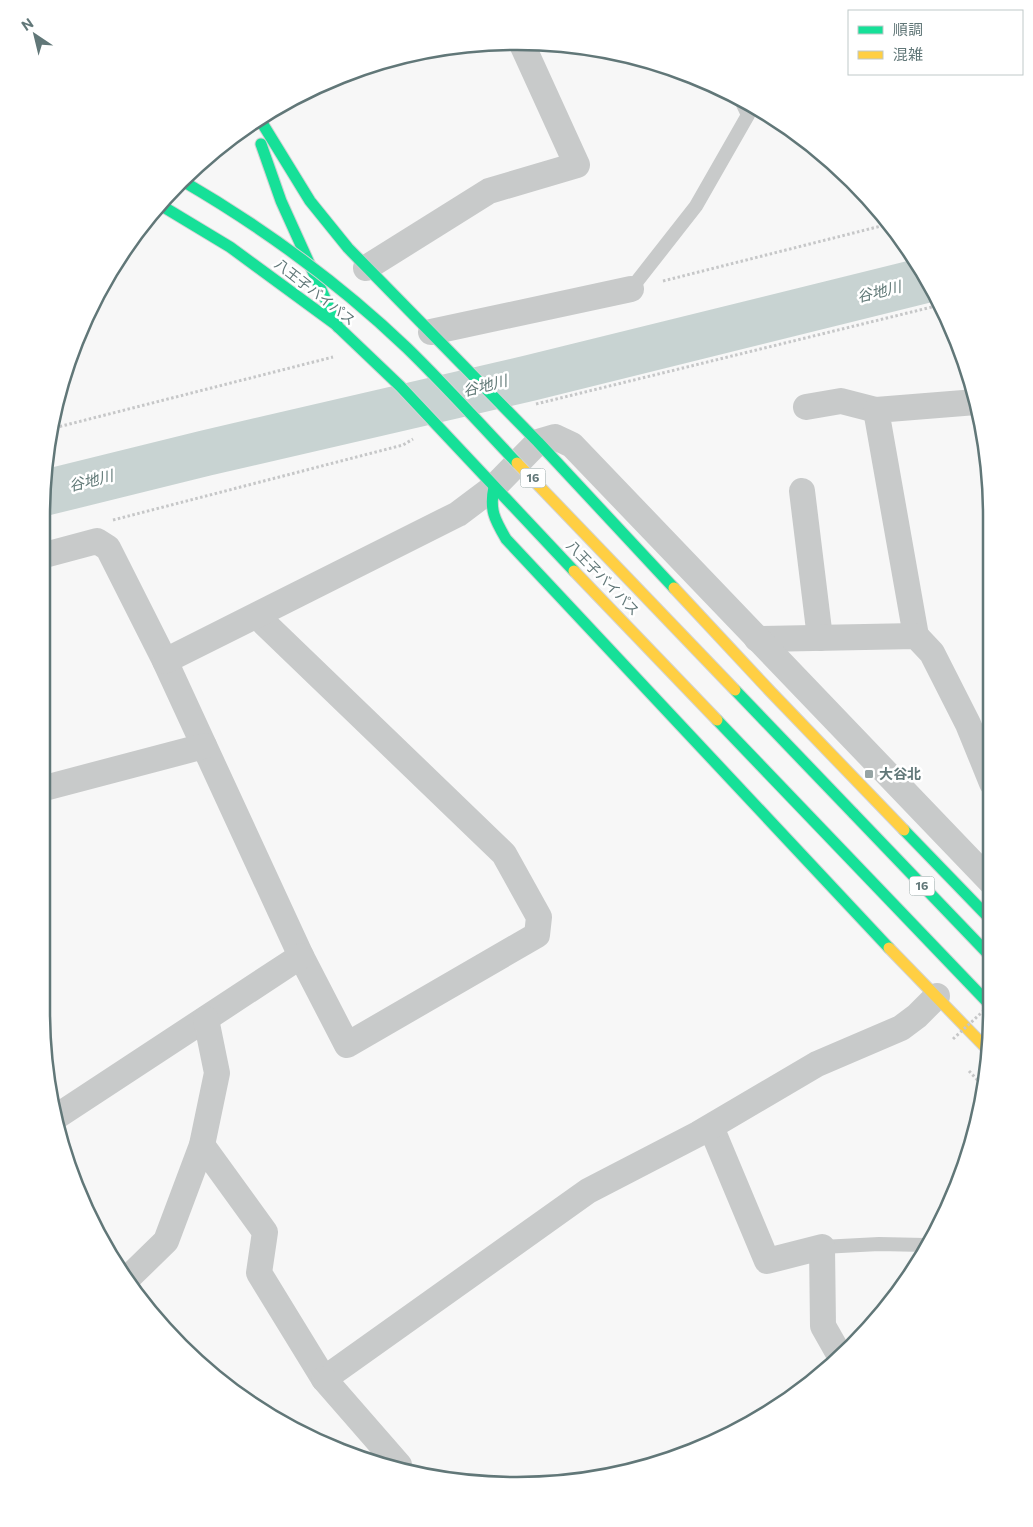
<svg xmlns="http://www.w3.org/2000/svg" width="1033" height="1527" font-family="Commissioner,'Noto Sans JP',sans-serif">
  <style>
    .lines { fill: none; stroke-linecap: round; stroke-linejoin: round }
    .river { stroke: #c8d3d2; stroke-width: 46 }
    .fast-casing { stroke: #d2d3d4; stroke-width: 13 }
    .slow-casing { stroke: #d2d3d4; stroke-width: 13 }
    .path { stroke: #c6c7c8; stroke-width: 3; stroke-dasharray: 2.5 2.5; stroke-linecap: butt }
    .lane { stroke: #c8caca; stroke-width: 14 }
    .street { stroke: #c8caca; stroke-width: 26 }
    .fast { stroke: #16e098; stroke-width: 11 }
    .slow { stroke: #ffcf43; stroke-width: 11 }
    .fast-bridge-casing { stroke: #d2d3d3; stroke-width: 13; stroke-linecap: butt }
    .slow-bridge-casing { stroke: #d2d3d3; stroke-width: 13; stroke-linecap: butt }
    .path-bridge { stroke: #c6c7c8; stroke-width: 3; stroke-dasharray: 2.5 2.5; stroke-linecap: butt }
    .fast-bridge { stroke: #16e098; stroke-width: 11 }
    .slow-bridge { stroke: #ffcf43; stroke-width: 11 }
    .poi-dot { fill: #96a4a4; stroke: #fff; stroke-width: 2 }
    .labels { text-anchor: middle; stroke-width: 5; stroke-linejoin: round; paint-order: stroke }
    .shield { fill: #fff; stroke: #90a0a0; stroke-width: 1 }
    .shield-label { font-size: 12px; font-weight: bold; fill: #617778 }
    .street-label { font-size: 14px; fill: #617778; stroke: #fff }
    .poi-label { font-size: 14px; font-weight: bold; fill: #617778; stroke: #fff; text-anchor: start }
    .water-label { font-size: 15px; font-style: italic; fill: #607876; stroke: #fff }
    .rim { fill: none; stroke: #617778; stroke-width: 2.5 }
  </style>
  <rect width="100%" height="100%" fill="#f7f7f7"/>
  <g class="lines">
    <!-- river -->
    <polyline class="river" points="44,493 206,453 530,378 926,280"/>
    <!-- fast casing -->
    <g class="fast-casing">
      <g id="fast">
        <polyline points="259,118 310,201 348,248 538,442 674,588"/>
        <polyline points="261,144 281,201 338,327"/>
        <polyline points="162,206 230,247 335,324 400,386 574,571"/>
        <path d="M 494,487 C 489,510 495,520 506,539 L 889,948"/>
        <polyline points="717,720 992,1007"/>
        <polyline points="853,813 992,958"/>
        <polyline points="904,830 992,921"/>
      </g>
    </g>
    <!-- slow casing -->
    <g class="slow-casing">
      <g id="slow">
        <polyline points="574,571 717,720"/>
        <polyline points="674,588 770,691 904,830"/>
        <polyline points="889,948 988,1050"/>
      </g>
    </g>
    <!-- path -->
    <g class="path">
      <polyline points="663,281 889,224"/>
      <polyline points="536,404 940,305"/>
      <polyline points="50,429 333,357"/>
      <polyline points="113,520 403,445 413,439"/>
      <polyline points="969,1071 984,1087"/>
    </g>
    <!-- lane -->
    <g class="lane">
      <polyline points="631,289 696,206 748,115 741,100"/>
      <polyline points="822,1247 879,1244 925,1245"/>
    </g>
    <!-- street -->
    <g class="street">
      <polyline points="366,268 489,191 577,165 521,42"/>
      <polyline points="431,332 631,289"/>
      <polyline points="806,407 841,401 876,410"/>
      <polyline points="802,491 820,638"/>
      <polyline points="41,556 97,541 108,548 165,661 301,956 347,1045 537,935 539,917 504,854 257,616"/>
      <polyline points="916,636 876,410 976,402"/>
      <polyline points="757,639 916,636 932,653 968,724 992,783"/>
      <polyline points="165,661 458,514 494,487 538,442 555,437 572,445 992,883"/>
      <polyline points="41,789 204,746"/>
      <polyline points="59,1115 301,956"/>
      <polyline points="711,1127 767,1261 822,1247 823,1326 840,1356"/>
      <polyline points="202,1145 265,1232 259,1273 324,1379 588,1191 698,1134 817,1064 901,1028 917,1016 937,996"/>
      <polyline points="126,1280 166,1241 202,1145 217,1073 206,1019"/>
      <polyline points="324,1379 399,1465"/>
    </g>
    <!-- fast -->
    <use href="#fast" class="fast"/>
    <!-- slow -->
    <use href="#slow" class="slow"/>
    <!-- fast-bridge casing -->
    <g class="fast-bridge-casing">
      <g id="fast-bridge">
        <path d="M 181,180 C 262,227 339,283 407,348 C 445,385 481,425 517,463"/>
        <polyline points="735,690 853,813"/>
      </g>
    </g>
    <!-- slow-bridge casing -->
    <g class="slow-bridge-casing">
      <polyline id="slow-bridge" points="517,463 735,690"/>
    </g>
    <!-- path-bridge -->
    <polyline class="path-bridge" points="953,1039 992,1003"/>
    <!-- fast-bridge -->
    <use href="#fast-bridge" class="fast-bridge"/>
    <!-- slow-bridge -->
    <use href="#slow-bridge" class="slow-bridge"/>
  </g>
  <!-- markers -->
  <rect class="poi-dot" x="864" y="769" width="10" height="10" rx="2.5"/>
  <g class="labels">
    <!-- shield labels -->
    <g class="shield">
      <rect x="520.5" y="468.5" width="25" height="19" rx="4"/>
      <rect x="909.5" y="876.5" width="25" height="19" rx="4"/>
    </g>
    <g class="shield-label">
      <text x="533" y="482">16</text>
      <text x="922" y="890">16</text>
    </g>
    <!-- street labels -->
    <g class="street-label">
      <text transform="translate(315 292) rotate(38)" y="5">八王子バイパス</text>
      <text transform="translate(603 578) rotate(46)" y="5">八王子バイパス</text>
    </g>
    <!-- poi labels -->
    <g class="poi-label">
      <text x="879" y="779">大谷北</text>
    </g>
    <!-- water labels -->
    <g class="water-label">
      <text transform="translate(879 292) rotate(-14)" y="5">谷地川</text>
      <text transform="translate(485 386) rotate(-14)" y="5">谷地川</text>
      <text transform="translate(91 481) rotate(-14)" y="5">谷地川</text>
    </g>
  </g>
  <!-- crop -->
  <path d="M0 0H1033V1527H0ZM516 50H517A466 466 0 0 1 983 516V1011A466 466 0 0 1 517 1477H516A466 466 0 0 1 50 1011V516A466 466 0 0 1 516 50Z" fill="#fff" fill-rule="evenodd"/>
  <path class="rim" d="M516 50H517A466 466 0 0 1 983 516V1011A466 466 0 0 1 517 1477H516A466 466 0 0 1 50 1011V516A466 466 0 0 1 516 50Z"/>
  <!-- legend -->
  <rect x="848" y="10" width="175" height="65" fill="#ffffff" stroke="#c0c9c9"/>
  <rect x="858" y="26" width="25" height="8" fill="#16e098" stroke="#c0c9c9"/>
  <text x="893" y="35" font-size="15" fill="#617778">順調</text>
  <rect x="858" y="51" width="25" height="8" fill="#ffcf43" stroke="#c0c9c9"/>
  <text x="893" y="60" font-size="15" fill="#617778">混雑</text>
  <!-- north arrow -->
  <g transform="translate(35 35) rotate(325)" stroke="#ffffff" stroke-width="4" paint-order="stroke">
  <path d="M0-4L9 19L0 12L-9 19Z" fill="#617778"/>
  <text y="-8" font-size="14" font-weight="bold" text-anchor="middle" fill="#617778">N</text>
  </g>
</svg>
